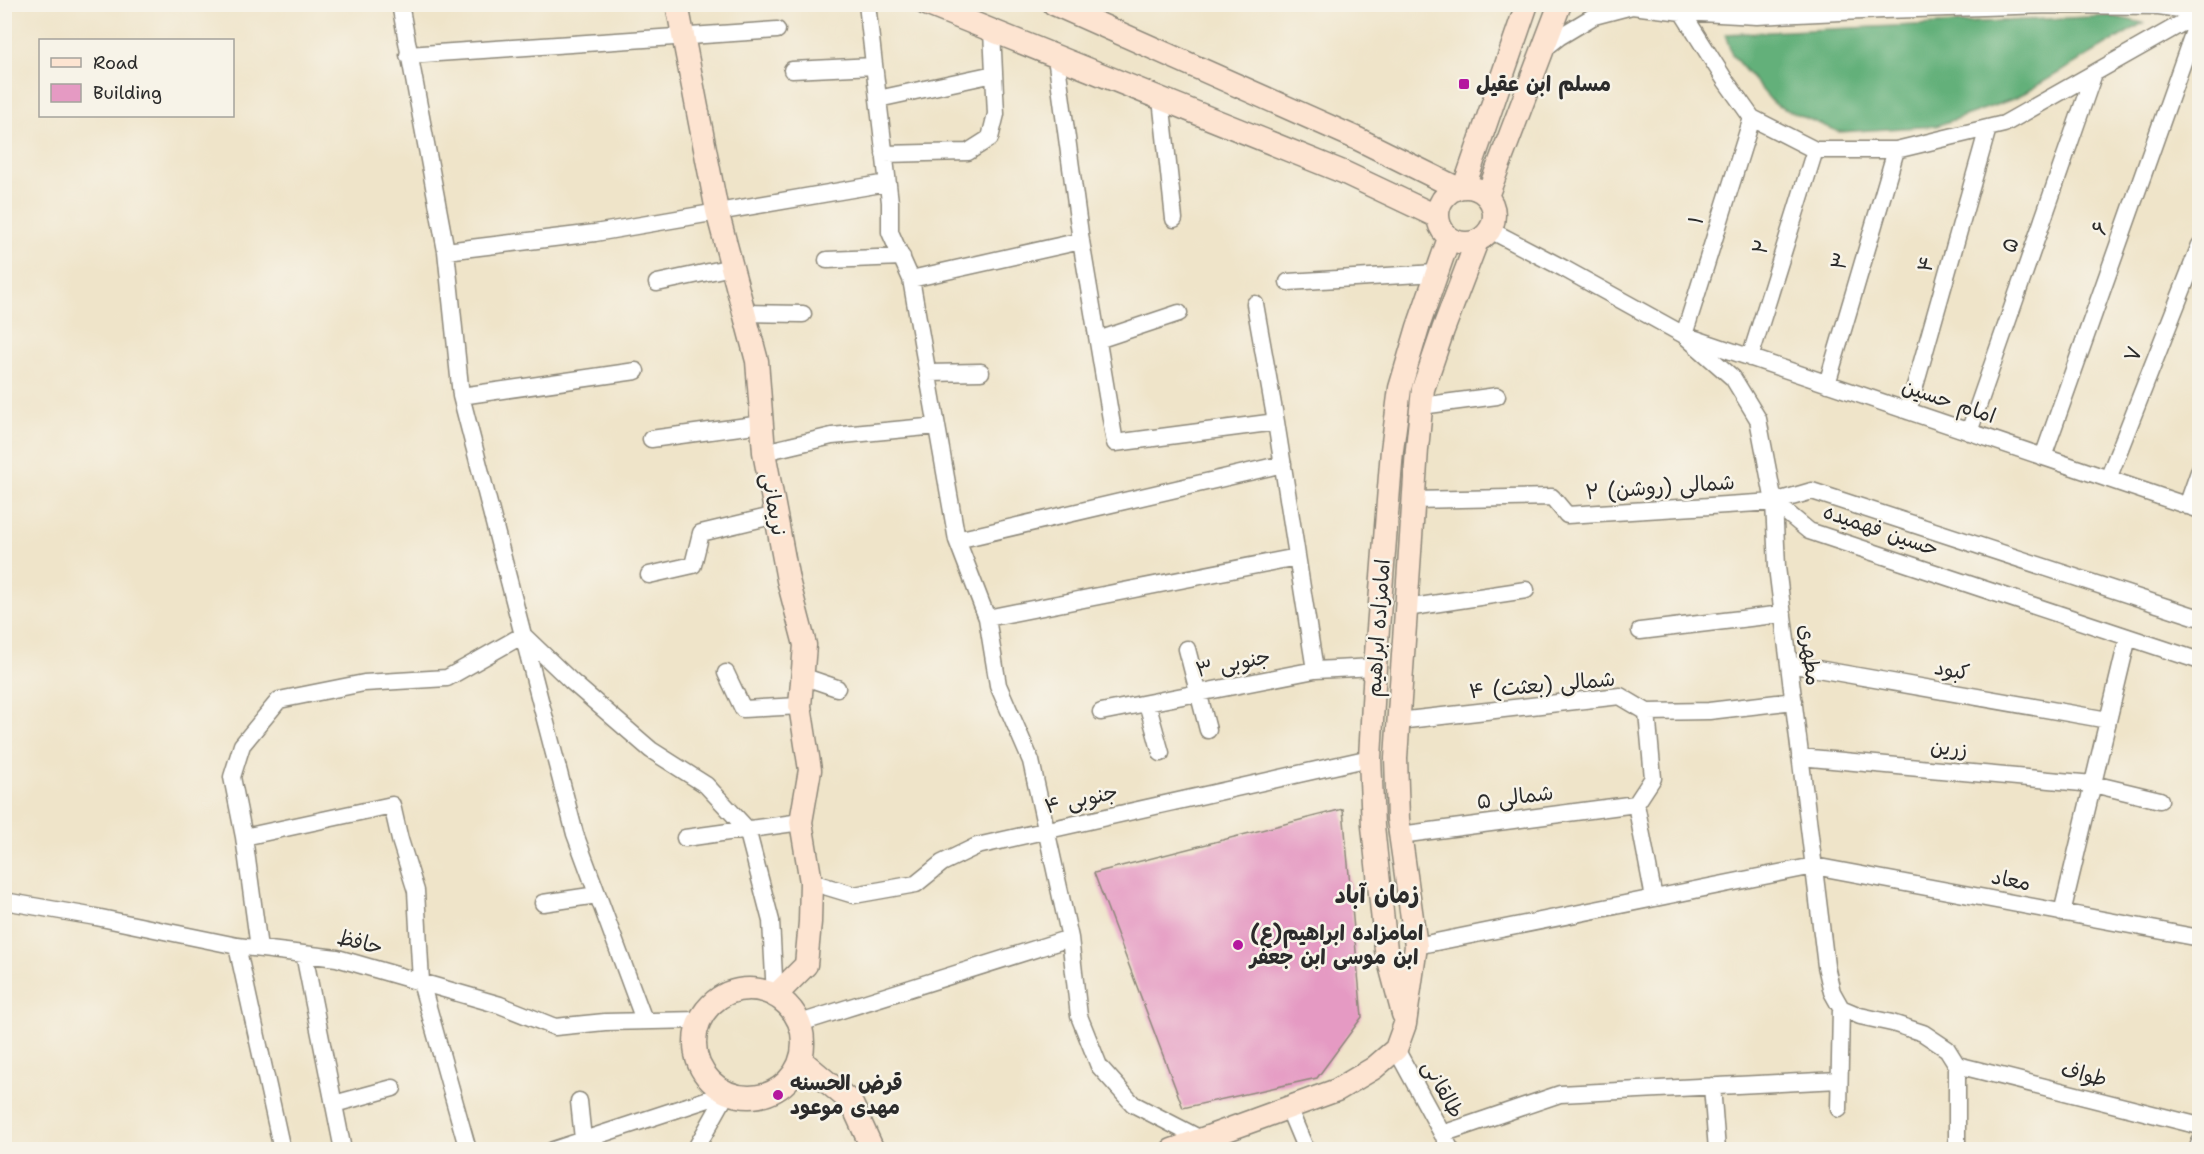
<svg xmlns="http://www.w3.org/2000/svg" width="2204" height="1154" font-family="'Shantell Sans','Playpen Sans Arabic',sans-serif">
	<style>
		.forest { fill: #63b07a; stroke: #476e52; stroke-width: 1.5 }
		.building { fill: #e59ac3 }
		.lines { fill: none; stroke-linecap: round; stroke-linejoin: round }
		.street-casing { stroke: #8d887a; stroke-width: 19 }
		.secondary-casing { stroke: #8d887a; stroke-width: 25 }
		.street { stroke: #fff; stroke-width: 16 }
		.secondary { stroke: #fde4d1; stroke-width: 22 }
		.poi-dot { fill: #b5179e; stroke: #f7f3e8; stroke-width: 2 }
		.labels { text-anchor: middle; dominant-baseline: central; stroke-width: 5; stroke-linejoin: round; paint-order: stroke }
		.poi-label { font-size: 21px; font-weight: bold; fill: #2b2b2b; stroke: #f7f3e8; text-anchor: start }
		.street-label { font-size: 21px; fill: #2b2b2b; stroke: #f7f3e8 }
		.quarter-label { font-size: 24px; font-weight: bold; fill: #2b2b2b; stroke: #f7f3e8 }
	</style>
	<rect width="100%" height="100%" fill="#f7f3e8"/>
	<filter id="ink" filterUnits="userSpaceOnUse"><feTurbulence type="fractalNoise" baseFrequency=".0167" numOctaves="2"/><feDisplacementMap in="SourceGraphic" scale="12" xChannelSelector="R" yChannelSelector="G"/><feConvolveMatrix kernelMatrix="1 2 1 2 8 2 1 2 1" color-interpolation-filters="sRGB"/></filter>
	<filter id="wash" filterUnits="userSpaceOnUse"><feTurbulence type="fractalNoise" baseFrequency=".008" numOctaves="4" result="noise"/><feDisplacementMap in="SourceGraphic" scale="24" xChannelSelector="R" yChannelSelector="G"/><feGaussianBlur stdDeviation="1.35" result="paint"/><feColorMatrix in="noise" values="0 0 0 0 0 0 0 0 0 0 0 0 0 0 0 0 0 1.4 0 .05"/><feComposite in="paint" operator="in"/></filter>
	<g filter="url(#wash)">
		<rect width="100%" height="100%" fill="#efe4c9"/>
		<path class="forest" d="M2111 16 2143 23 2016 98 1936 126 1839 132 1775 105 1732 55 1725 34Z"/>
		<g id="blocks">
			<path class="building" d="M1343 809 1362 1017 1317 1078 1183 1108 1094 873Z"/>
		</g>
	</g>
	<g filter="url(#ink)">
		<use href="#blocks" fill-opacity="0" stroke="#8d887a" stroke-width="1.5"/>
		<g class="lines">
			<defs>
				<path id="street" d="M400 4 446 251 461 396 523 635 571 681 651 750 706 785 747 829 771 921 775 996
					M867 4 890 202V232L911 279 1081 241
					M1674 8 1682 12 1725 80 1752 118 1815 150H1896L2004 124 2200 13
					M1544 49 1559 37 1594 16 1632 6 1682 12 1757 16 1883 10 2053 5 2159 6 2200 12
					M408 55 777 30
					M1056 57 1081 241 1115 443 1276 422
					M792 70 874 66
					M878 99 994 74
					M1161 99 1174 219
					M1752 118 1684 335 2200 510
					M884 154 968 152 990 138 996 114 992 31
					M1490 230 1563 268 1684 335 1733 378 1758 419 1774 502 1777 567 1826 966 1832 992 1841 1008 1860 1016 1892 1023 1923 1033 1947 1049 1957 1065V1150
					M446 251 595 233 887 183
					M827 260 902 257
					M911 279 957 540 987 618 998 685 1031 761 1070 938 1079 1016 1099 1066 1133 1104 1199 1138
					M1288 282 1436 273
					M657 283 732 267
					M1255 304 1276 422 1315 670
					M744 313 803 314
					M1098 340 1179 313
					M1750 358 1815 150
					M928 373 981 372
					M1827 384 1896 150
					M461 396 636 371
					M1421 406 1497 396
					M1908 411 1988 128
					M1969 432 2094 73
					M651 439 762 424
					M764 452 832 436 937 426
					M2043 457 2200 14
					M2108 479 2200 245
					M1413 500 1552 497 1567 515 1774 502 1812 491 2200 618
					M1774 502 1809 531 2200 661
					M2187 506 2200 469
					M957 540 1283 464
					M649 575 693 565 701 533 776 515
					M1406 608 1526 590
					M987 618 1297 557
					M1640 631 1783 614
					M1187 649 1208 730
					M1789 664 2108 720
					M726 673 743 709 800 706
					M802 676 837 688
					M1147 703 1161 753
					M1101 712 1315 670 1375 667
					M1647 712 1653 778 1636 804 1654 898
					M1398 721 1620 696 1647 712 1709 711 1794 701
					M1800 757 2093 784 2160 800
					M1400 835 1636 804
					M244 837 392 805 400 840 416 891 421 982 468 1150
					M685 838 801 822
					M811 882 854 895 916 884 942 863 977 846 1370 758
					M4 901 96 917 237 946 337 958 500 1005 555 1027 605 1022 700 1020
					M543 903 597 895
					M2062 913 2128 637
					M237 946 282 1150
					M1416 946 1814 866 2200 938
					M259 948 244 837 232 777 242 745 279 700 364 683 447 678 523 635 575 834 644 1020
					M304 954 343 1150
					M800 1023 1070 938
					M1396 1049 1451 1150
					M1957 1065 2200 1126
					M1712 1086 1717 1150
					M579 1101 583 1139
					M334 1104 393 1088
					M1288 1107 1306 1150
					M1839 1109 1841 1008
					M1442 1134 1560 1094 1839 1080
					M553 1150 727 1093
					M695 1150 727 1093
					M2197 1150 2200 1142"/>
				<path id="secondary" d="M677 4 717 211 757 361 764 452 788 580 805 645 800 706 810 770 801 822 811 882 810 922 806 965 775 996
					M926 4 1343 172 1438 217
					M1054 4 1358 139 1457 188
					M1464 187 1527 4
					M1438 215a28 28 0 1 1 56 0a28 28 0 1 1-56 0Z
					M1487 196 1560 4
					M695 1043a54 54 0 1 1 108 0a54 54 0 1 1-108 0Z
					M1403 1014 1386 950 1373 826 1370 758 1375 667 1392 450 1400 388 1418 327 1449 238
					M801 1060 851 1102 873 1150
					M1172 1150 1337 1090 1374 1068 1396 1049 1405 1024 1416 946 1398 819 1396 758 1417 449 1423 389 1443 330 1477 241"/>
			</defs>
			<use href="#street" class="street-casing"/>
			<use href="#secondary" class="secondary-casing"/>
			<use href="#street" class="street"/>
			<use href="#secondary" class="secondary"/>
		</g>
	</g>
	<g class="poi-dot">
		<rect x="1458" y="78" width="12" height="12" rx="3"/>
		<circle cx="1238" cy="945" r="6"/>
		<circle cx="778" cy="1095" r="6"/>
	</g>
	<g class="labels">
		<g class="poi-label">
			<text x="1476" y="84">مسلم ابن عقیل</text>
			<text x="1250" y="933">(ع)امامزاده ابراهیم<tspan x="1250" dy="24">ابن موسی ابن جعفر</tspan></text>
			<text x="790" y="1083">قرض الحسنه<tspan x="790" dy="24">مهدی موعود</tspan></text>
		</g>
		<g class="street-label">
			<text transform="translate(1696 220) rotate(-73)">۱</text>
			<text transform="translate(2100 228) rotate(-71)">۶</text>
			<text transform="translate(2010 245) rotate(-71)">۵</text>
			<text transform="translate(1761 247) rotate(-73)">۲</text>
			<text transform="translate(1840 261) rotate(-74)">۳</text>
			<text transform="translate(1926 264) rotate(-74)">۴</text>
			<text transform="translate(2133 354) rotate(-69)">۷</text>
			<text transform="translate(1949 401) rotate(19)">امام حسین</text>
			<text transform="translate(1660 487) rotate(-4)">۲ شمالی (روشن)</text>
			<text transform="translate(774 504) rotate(80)">نریمانی</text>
			<text transform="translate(1881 530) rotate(19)">حسین فهمیده</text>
			<text transform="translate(1378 628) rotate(-86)">امامزاده ابراهیم</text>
			<text transform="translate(1810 655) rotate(83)">مطهری</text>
			<text transform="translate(1233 663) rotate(-11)">۳ جنوبی</text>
			<text transform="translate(1952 670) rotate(10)">کبود</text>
			<text transform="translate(1542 685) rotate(-5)">۴ شمالی (بعثت)</text>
			<text transform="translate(1949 748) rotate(5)">زرین</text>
			<text transform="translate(1515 797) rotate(-7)">۵ شمالی</text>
			<text transform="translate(1081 799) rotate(-12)">۴ جنوبی</text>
			<text transform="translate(2011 880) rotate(11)">معاد</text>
			<text transform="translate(360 942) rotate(14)">حافظ</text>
			<text transform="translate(2084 1074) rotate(14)">طواف</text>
			<text transform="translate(1443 1089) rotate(61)">طالقانی</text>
		</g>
		<g class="quarter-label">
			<text x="1377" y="895">زمان آباد</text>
		</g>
	</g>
	<rect width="2204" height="1154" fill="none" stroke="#f7f3e8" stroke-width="24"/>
	<rect x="39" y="39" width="195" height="78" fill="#f7f3e8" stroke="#a5a39c" stroke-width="1.5"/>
	<rect x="51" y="58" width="30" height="9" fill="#fde4d1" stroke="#a5a39c" stroke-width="1.5"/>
	<text x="93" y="69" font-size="18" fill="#2b2b2b">Road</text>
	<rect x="51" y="84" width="30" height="18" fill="#e59ac3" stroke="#a5a39c" stroke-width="1.5"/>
	<text x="93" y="99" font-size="18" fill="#2b2b2b">Building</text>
</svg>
